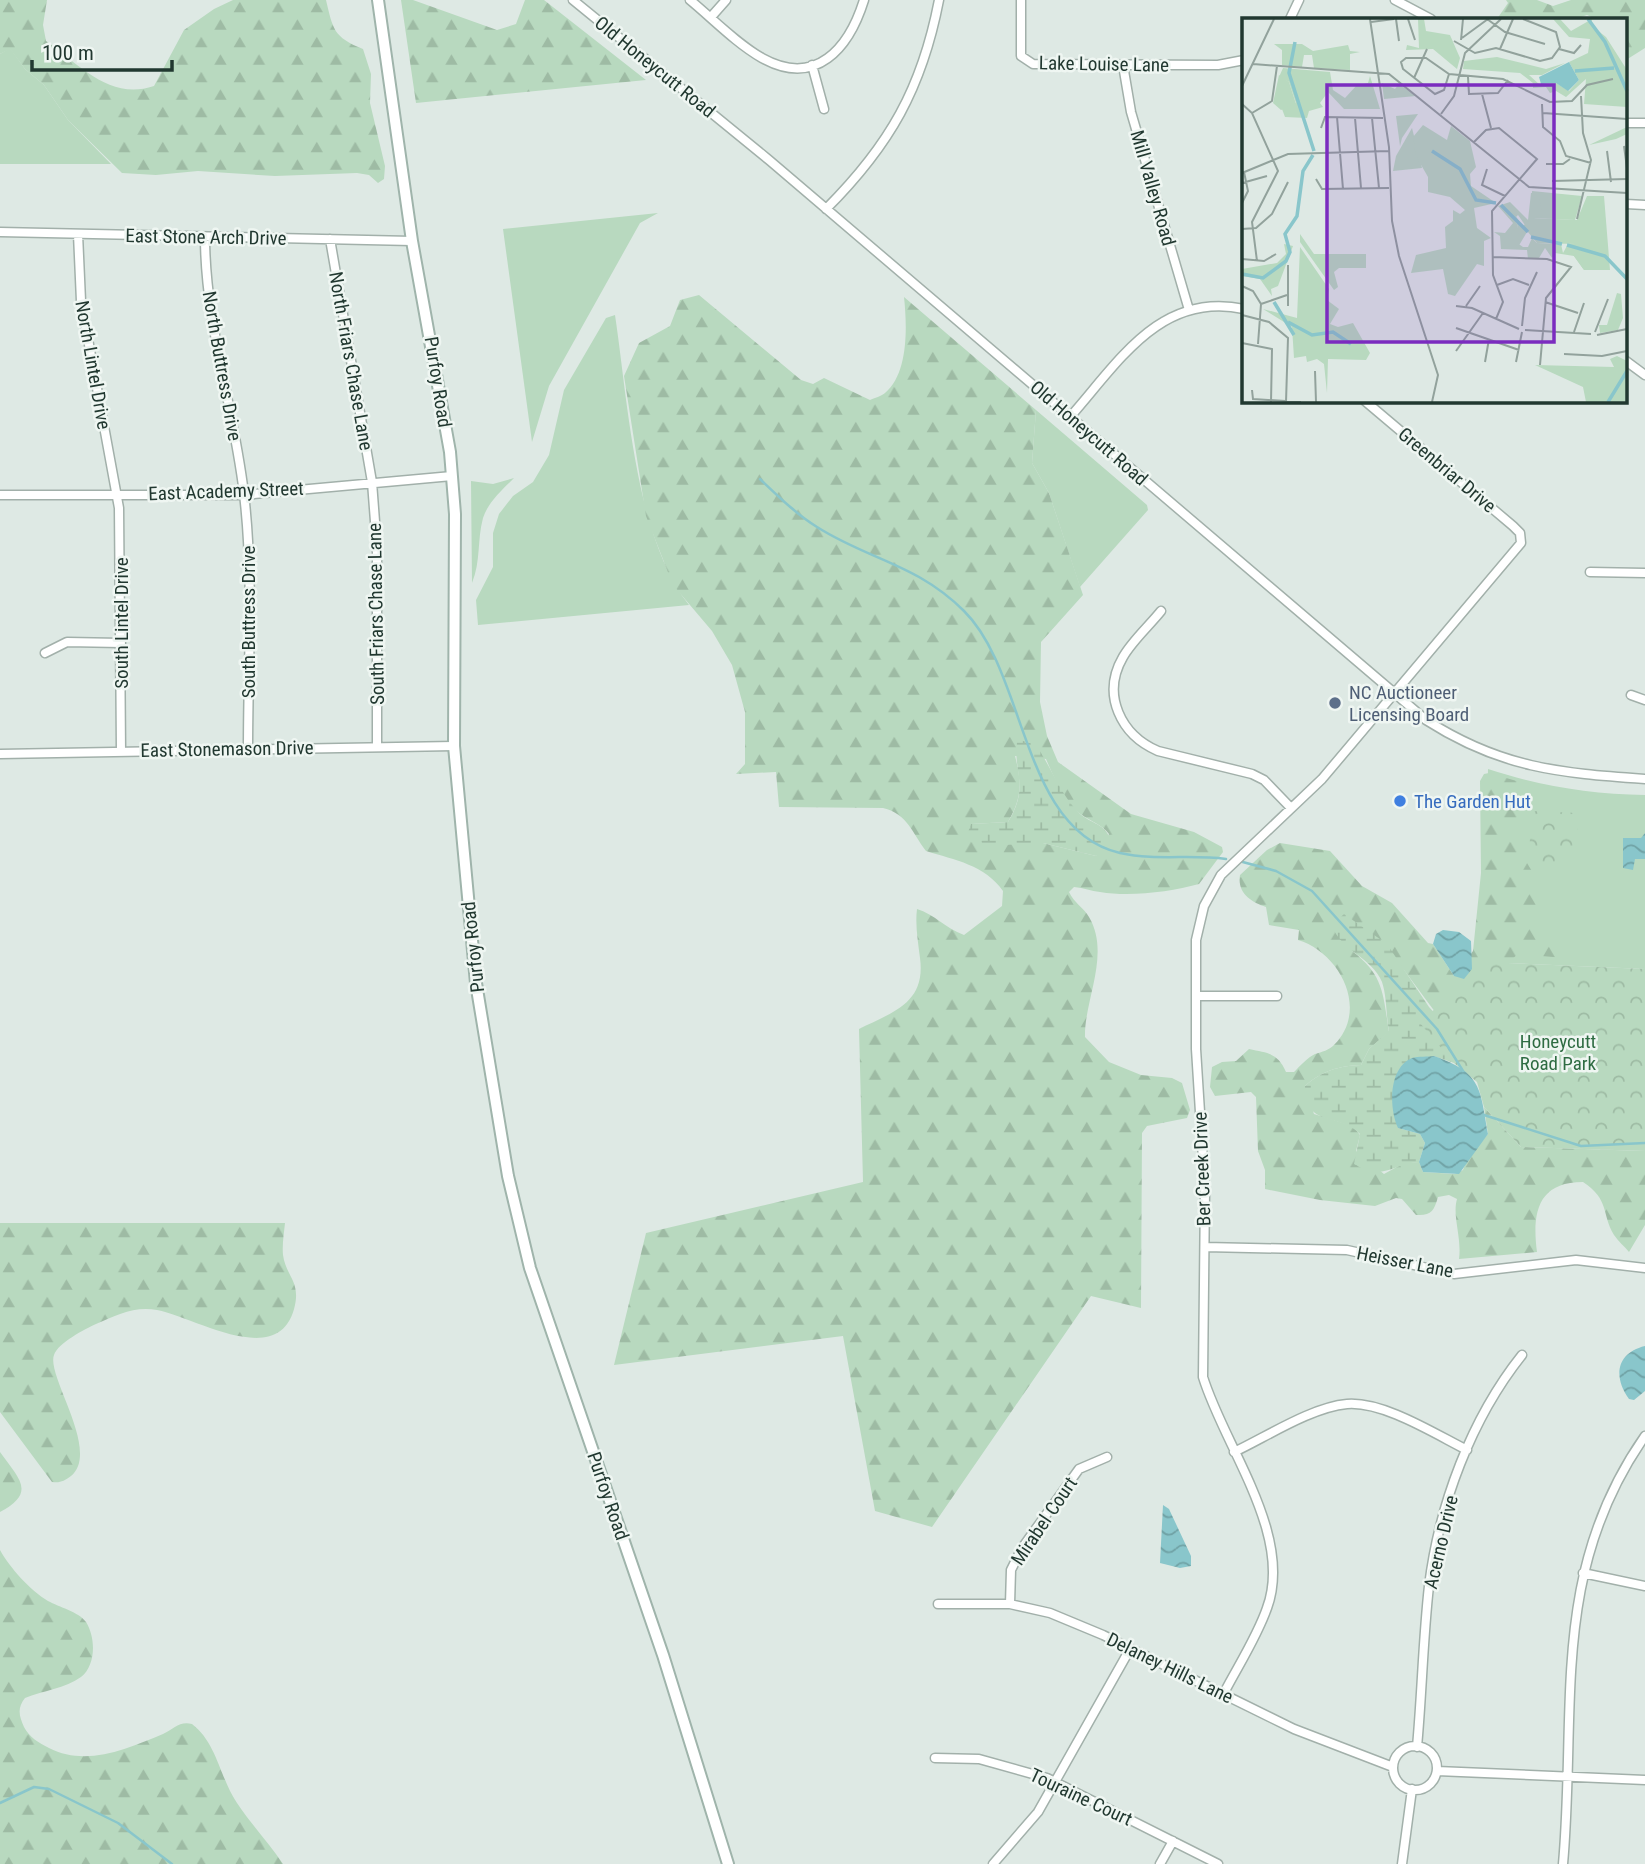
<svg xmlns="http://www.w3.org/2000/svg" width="1645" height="1864" font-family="'Roboto Condensed',sans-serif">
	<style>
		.green { fill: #b8d9bf }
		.forest { fill: url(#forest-firs); fill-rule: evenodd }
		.wetland { fill: url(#wetland-marsh) }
		.park { fill: url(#park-crowns) }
		.water { fill: url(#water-waves) }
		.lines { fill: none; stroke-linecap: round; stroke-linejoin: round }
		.stream { stroke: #89c6cb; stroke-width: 2.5 }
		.street-casing { stroke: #a2b0aa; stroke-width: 11 }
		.secondary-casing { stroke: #9fb4ab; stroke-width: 14 }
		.street { stroke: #fff; stroke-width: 8 }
		.secondary { stroke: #fff; stroke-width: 10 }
		.service-dot { fill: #5c6f8a; stroke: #eff6f2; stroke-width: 2.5 }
		.shop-dot { fill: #3f7fe0; stroke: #eff6f2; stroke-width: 2.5 }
		.labels { text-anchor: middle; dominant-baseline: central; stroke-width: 5; stroke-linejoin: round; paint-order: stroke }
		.street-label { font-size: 19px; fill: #213830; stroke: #eff6f2 }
		.service-label { font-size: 19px; fill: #4e5e75; stroke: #eff6f2; text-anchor: start }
		.shop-label { font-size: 19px; fill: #366cbe; stroke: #eff6f2; text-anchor: start }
		.park-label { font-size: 19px; fill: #2e6c42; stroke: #eff6f2 }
		.inset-river { fill: none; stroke: #89c6cb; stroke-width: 3.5 }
		.inset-road { fill: none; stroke: #92a29c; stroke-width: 2 }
		.view { fill: #7b2cbf; fill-opacity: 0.15; stroke: #7b2cbf; stroke-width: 3.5 }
		.inset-edge { fill: none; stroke: #213830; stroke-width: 3.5 }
	</style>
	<defs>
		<pattern id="forest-firs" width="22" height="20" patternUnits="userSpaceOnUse" patternTransform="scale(1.75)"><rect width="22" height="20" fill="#b8d9bf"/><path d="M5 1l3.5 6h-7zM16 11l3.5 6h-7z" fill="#9ebba4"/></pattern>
		<pattern id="wetland-marsh" width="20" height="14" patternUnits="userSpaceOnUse" patternTransform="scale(1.75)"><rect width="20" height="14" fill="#b8d9bf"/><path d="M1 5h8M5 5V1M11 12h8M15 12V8" fill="none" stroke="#9ebba4"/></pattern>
		<pattern id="park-crowns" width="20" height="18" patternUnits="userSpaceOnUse" patternTransform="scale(1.75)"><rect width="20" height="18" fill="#b8d9bf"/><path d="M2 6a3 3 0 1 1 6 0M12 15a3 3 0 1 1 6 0" fill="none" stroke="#9ebba4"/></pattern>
		<pattern id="water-waves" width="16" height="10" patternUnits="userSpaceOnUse" patternTransform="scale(1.75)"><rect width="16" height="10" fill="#89c6cb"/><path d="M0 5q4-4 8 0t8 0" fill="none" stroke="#70a2a5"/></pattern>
	</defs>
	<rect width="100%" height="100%" fill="#dee9e4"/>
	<path class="green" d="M10 48 25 69 44 85 68 120 111 164H0V54Z
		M658 213 640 223 549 386 532 442 503 229Z
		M615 315C628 401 635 537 689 605L478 625 476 600 493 567V533L499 514 513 496 533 482 549 455 564 390 606 318Z
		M1036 410 1147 505 1148 510 1080 587 1049 493 1032 463Z
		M514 478C503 489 488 502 483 518 477 540 481 561 472 583L471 481 493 484Z
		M1488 769C1540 786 1590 794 1645 795V969L1484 962Z"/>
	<path class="forest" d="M0 0H47L43 25 46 41C80 65 110 101 154 86L184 30 214 9 233 0H326C333 29 333 37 363 49L371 74 370 103 385 166 384 179 378 183 369 175 357 173 275 176 198 171 156 175 122 173 68 120 44 85 25 69 10 49 0 54Z
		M401 0H413L497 30 516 24 525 0H544L646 80 416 103Z
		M1506 0H1537L1553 6 1571 0H1645V48L1626 60V19H1596L1587 15 1575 19H1497L1508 3Z
		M699 295 801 380 813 384 824 378 870 400C874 398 882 396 885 393 909 373 907 325 904 297L1036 410 1032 463 1049 493 1083 595 1041 642 1040 702 1047 736 1058 762 1131 814 1194 832 1222 847 1223 852 1199 884C1170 892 1130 897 1100 892 1091 891 1084 888 1074 887L1069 892C1074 903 1084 908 1089 917 1111 954 1084 1000 1085 1037L1109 1062 1141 1075 1172 1078 1182 1083 1190 1110 1187 1118 1147 1126 1142 1133 1141 1308 1091 1296 932 1527 875 1511 843 1336 614 1365 646 1233 863 1182 859 1029C893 1012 926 1003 920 958 918 941 915 925 917 909 934 914 945 928 964 935L1002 906 1003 891C985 865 955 860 926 851 912 833 908 814 883 808L779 807 776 772 736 774 745 764V712L732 665 712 631 673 585 646 516 624 376 639 343 670 326 680 300ZM1015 756 1046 759C1054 777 1064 804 1082 815 1092 822 1101 824 1109 834L1096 856 1043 843H1016L971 824 1008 822C1022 798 1022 783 1015 756Z
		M1489 773 1527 784 1521 843 1527 863 1539 883 1538 934 1541 940 1563 946 1568 952 1565 958 1518 954 1441 1020 1404 970 1352 951C1384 975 1383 994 1389 1032L1369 1049 1361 1065C1338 1066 1322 1071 1305 1086L1314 1114 1353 1126 1360 1135 1356 1151 1384 1174 1404 1163 1419 1162 1423 1172 1455 1174 1463 1170 1468 1157 1488 1134 1484 1107 1521 1147 1645 1151V1225L1629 1252C1625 1247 1618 1241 1614 1235 1601 1213 1610 1200 1583 1182 1537 1182 1532 1214 1537 1252L1459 1259C1462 1237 1452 1216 1457 1199L1449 1195 1438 1197C1434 1211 1431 1216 1416 1215L1402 1199 1396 1198 1375 1206 1320 1200 1265 1189V1170L1258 1151 1256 1097 1251 1092 1215 1096 1210 1087 1212 1067 1222 1062 1236 1061 1249 1049C1268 1053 1278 1053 1286 1072H1294C1300 1066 1308 1057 1315 1054 1322 1052 1329 1050 1334 1045 1370 1009 1339 952 1298 940L1299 930 1269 925 1266 907C1251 902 1237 893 1240 875L1267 850 1280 843 1330 851 1362 886 1392 903 1428 943 1433 944 1454 976 1473 951 1481 873 1480 781 1484 774Z
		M0 1223H285C284 1233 282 1245 283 1255 286 1276 300 1281 295 1305 281 1372 195 1317 157 1310 134 1306 117 1315 96 1324 85 1329 58 1343 54 1355 46 1376 101 1451 71 1476 64 1481 61 1483 52 1482L0 1412Z
		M0 1452C19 1479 37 1492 0 1512Z
		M0 1550C10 1568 30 1590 48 1601 59 1607 79 1612 86 1622 96 1638 96 1665 81 1677 66 1688 42 1691 25 1698 17 1708 19 1716 24 1727 29 1737 39 1743 49 1748 86 1767 127 1749 163 1734 174 1729 179 1721 192 1724 217 1743 220 1778 237 1803 251 1824 269 1843 283 1864H0Z"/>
	<path class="wetland" d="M1017 739 1036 745C1051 767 1059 791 1077 811 1090 825 1108 822 1111 844L1096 856 1043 843 988 846 967 835 971 824 1008 822C1030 785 1013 776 1017 739Z
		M1344 914 1387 944 1429 1007 1441 1020 1454 1063 1434 1056 1398 1128 1420 1134 1425 1143 1419 1162C1391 1164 1383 1182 1354 1164L1360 1134C1339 1112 1305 1129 1305 1086 1322 1071 1338 1066 1361 1065L1369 1049 1389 1031C1386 1016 1387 997 1382 982 1372 957 1340 951 1332 925Z"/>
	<path class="park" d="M1531 811 1578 813 1576 865 1529 863Z
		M1484 962 1645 969V1151L1521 1147 1484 1107 1477 1082 1454 1063 1420 1023Z"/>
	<path class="water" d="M1645 833V859H1635L1633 870 1623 868V838H1641Z
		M1443 930 1459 932 1471 941 1472 969 1464 979 1454 976 1433 944 1436 934Z
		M1434 1056C1482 1073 1480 1088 1488 1134L1459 1174 1423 1172 1419 1162 1425 1143 1420 1134 1398 1128C1389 1109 1388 1068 1412 1058 1418 1056 1428 1057 1434 1056Z
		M1645 1346V1391L1634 1400 1629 1399C1613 1377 1616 1353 1645 1346Z
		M1163 1505 1169 1509 1191 1556V1566L1180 1568 1160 1563Z"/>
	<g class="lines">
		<path class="stream" d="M760 479C778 496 796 514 817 527 869 560 917 564 964 611 1027 673 1021 830 1120 853 1156 861 1191 854 1226 859
			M1239 861 1276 871 1312 891 1437 1029 1463 1071
			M1484 1115 1581 1146 1645 1143
			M0 1803 34 1787 49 1789 118 1823 172 1864"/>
		<defs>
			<path id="street" d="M573 0 769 160 1426 720C1501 768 1559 773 1645 779
				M690 0C713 19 736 43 762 58 816 88 849 48 864 0
				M1021 0V56L1033 64 1218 65 1244 60
				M1395 0 1431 19
				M711 17 726 0
				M1290 19 1299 0
				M812 65 824 109
				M1123 65 1131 112 1189 310
				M1626 123H1645
				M1626 204 1645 205
				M826 209C890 145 922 88 939 0
				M0 232 412 241
				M78 234 81 301 119 508 121 751
				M205 237C205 323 234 408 244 494 254 578 248 664 248 749
				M330 239 372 482 377 548V747
				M1626 361 1645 375
				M1070 417C1118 363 1160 291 1244 309
				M0 495H244L452 476
				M1590 572 1645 573
				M1161 611C1149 626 1132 641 1123 657 1101 695 1121 735 1158 751L1252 774 1264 780 1291 808
				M45 653 67 642 121 643
				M1631 695 1645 700
				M0 754 454 746
				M1196 996H1277
				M1205 1247 1347 1250 1454 1274 1576 1260 1645 1268
				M1234 1452C1266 1437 1312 1407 1347 1404 1383 1401 1435 1434 1467 1450
				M1583 1573 1645 1586
				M938 1604H1010L1050 1613 1103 1635 1294 1729 1393 1767
				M1010 1604 1011 1570 1022 1548 1079 1469 1107 1457
				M1224 1693C1238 1666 1257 1637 1267 1608 1294 1535 1224 1446 1203 1377L1205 1191 1196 1049V940L1204 906 1221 875 1322 779 1521 543 1520 533 1513 526 1365 401
				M1393 1768a22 22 0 1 1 44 0a22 22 0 1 1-44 0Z
				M1417 1747C1422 1693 1423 1639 1429 1586 1439 1505 1471 1419 1522 1355
				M935 1758 979 1759 1047 1778 1218 1864
				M1437 1771 1645 1780
				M993 1864 1038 1812 1130 1649
				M1160 1864 1173 1841
				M1402 1864 1412 1789
				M1563 1864C1577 1708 1549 1573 1645 1436"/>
			<path id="secondary" d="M378 0 412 241 450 452 455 514 454 746 476 983 508 1176 530 1268 663 1655 728 1864"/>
		</defs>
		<use href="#street" class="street-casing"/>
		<use href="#secondary" class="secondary-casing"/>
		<use href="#street" class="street"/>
		<use href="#secondary" class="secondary"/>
	</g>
	<circle class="service-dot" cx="1335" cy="703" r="7"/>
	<circle class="shop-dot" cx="1400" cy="801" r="7"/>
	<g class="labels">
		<g class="street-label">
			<text transform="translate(1104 64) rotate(1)">Lake Louise Lane</text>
			<text transform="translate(655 67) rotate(39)">Old Honeycutt Road</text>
			<text transform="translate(1153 188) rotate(74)">Mill Valley Road</text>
			<text transform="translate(206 237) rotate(1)">East Stone Arch Drive</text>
			<text transform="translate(351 361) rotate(80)">North Friars Chase Lane</text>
			<text transform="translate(93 365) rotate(80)">North Lintel Drive</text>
			<text transform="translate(222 366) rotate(80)">North Buttress Drive</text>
			<text transform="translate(438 382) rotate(81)">Purfoy Road</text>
			<text transform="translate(1089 433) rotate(41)">Old Honeycutt Road</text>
			<text transform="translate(1447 470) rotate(40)">Greenbriar Drive</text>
			<text transform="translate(226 491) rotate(-2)">East Academy Street</text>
			<text transform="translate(376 614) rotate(-91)">South Friars Chase Lane</text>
			<text transform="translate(248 622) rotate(-90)">South Buttress Drive</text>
			<text transform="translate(121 623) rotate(-90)">South Lintel Drive</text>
			<text transform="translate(227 749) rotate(-1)">East Stonemason Drive</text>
			<text transform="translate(473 947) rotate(-96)">Purfoy Road</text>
			<text transform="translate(1202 1169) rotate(-92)">Ber Creek Drive</text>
			<text transform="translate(1405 1262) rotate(11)">Heisser Lane</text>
			<text transform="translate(608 1496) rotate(71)">Purfoy Road</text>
			<text transform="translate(1044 1521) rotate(-56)">Mirabel Court</text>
			<text transform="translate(1441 1542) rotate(-77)">Acerno Drive</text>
			<text transform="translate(1170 1668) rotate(26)">Delaney Hills Lane</text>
			<text transform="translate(1081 1797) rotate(25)">Touraine Court</text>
		</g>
		<g class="service-label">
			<text x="1349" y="692">NC Auctioneer<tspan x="1349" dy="22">Licensing Board</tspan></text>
		</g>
		<g class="shop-label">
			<text x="1414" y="801">The Garden Hut</text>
		</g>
		<g class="park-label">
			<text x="1558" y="1041">Honeycutt<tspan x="1558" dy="22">Road Park</tspan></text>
		</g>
	</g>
	<g transform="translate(1242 18)">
		<rect width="385" height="385" fill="#dee9e4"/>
		<path d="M37 57 47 64 54 86 39 92 31 85ZM176 96 160 120 158 128 154 98ZM170 110 180 150 151 153 154 138ZM290 173 340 178 333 202 290 200Z" fill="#b8d9bf"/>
		<path d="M176 1H182L184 13 208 17 218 40 215 51 191 31 164 32 165 27 177 30ZM311 1H318L329 13 350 1V8L364 19 385 52V89L342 86 344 61 324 79 314 73 308 75 304 69 291 70V65L278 55 221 51 222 43 255 39 304 51 323 45 300 57H287L298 67 314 65 327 73 337 62 327 44 346 35 348 21 327 19ZM32 26H60L71 33 106 27 108 33 118 34 108 36V52L72 50 70 37H62L60 49 40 47V32ZM41 50 88 54 91 72 103 80 114 68 126 65 128 58 138 91H102L86 74 78 85 81 89 67 93 65 100 43 99 40 91 54 85 47 64 37 59ZM140 65 153 71 157 66 174 78 142 81ZM181 107 205 122 209 108 228 123 234 149 228 156 229 168 254 185 232 190 235 210 249 220 242 223V248L235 246 213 278 206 276 201 251 169 255 174 237 204 230 203 209 211 203V192L218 196 223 192 208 179 186 174V159L174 138 171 119ZM385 109V116L374 121 347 127ZM289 175H296L301 198 294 199 285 210 276 197 273 200 276 209 271 222 281 229H286L290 220 295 225 319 226 321 235 326 226H334L342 252 332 238 313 235 310 240 303 230 297 240 286 241 285 232 259 231 258 218 252 214 263 215 271 205 256 188 268 184 286 202ZM58 216 72 236H124V250H97L92 254 96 269 92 272 58 224ZM42 226 51 228 36 268 29 271 30 278 18 261 0 258V251L35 245 44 236ZM58 229 87 271 85 282 97 291 88 306 96 309 111 305 128 335 124 342 86 341 85 375 82 346 75 341 65 344 64 338 52 340 50 309 21 291 55 300ZM375 275 379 276 381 300 376 312 358 315 357 307H365ZM375 338 385 343V383L377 384H344L341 369 293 347 372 349 368 341Z" fill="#b8d9bf"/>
		<path d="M270 193 285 214 276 229 265 219 276 209Z" fill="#b8d9bf"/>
		<path d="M345 178H362L368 252H342L329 234 333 226 295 225 281 208 290 200 335 202Z" fill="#b8d9bf"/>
		<path d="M327 44 337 62 326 73 314 65 299 66 297 59Z" fill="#89c6cb"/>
		<path class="inset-river" d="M346 1 363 24 385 73M53 24 47 55 72 133M333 53 372 50M190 133 218 151 234 182 254 185M259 187 286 214M289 219 320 226M325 227 363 238 385 261M0 256 21 260 44 243 48 234 43 216 55 198 61 153 71 137M32 284 52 317M46 304 70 317 91 314 109 326M366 384 385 353"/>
		<path class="inset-road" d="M128 1 147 129 150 203 157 238 196 357 190 384M154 1 157 23M166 1 173 22M245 1 263 14 303 26M129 4 152 1M220 20 246 1M219 22 221 1M212 23 233 35 254 30 298 43 310 40 318 29 314 14 281 1M258 31 271 1M317 31 332 35 339 27M11 46 147 56 287 169 385 175M207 56 202 72 193 76 161 51 159 44 164 40H184L207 56 261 61 308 84 330 83 345 67 371 61M226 59 227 76 256 75 266 62M172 60 185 31M0 68 32 1M240 76 249 110M0 86 10 95 36 153 10 204 15 243M300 86 301 109 318 123 324 138 349 145M10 95 30 83 35 48M301 95 385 101M199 96 212 78 223 35 259 1M95 99 101 171M113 100 119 170M130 100 137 170M79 110 83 99 141 100M232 124 244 112 257 110 295 141 250 193 251 257 261 284 254 301M382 128 385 150M365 133 369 164M304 146H321L328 141M245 151 240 167 263 178M0 155 46 136 147 133M74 161 80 171 147 170M310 163 385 161M0 165 25 158M0 185 6 173 2 154M335 201 349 142 341 115 339 78M0 211 14 210 30 196 46 164M251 239 305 241 329 249 304 280 298 347M0 241 22 243 34 236M255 267 271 261 287 267M0 268 11 273 19 286 16 326M303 284 336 295M19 286 45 277M46 288V247M214 288 230 290 277 311M224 288 238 268M0 297 27 304 46 320 44 384M280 308 283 280 295 254M214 310 277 332M283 312 349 316M332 314 342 285M353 314 366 281M355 317 385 311M0 325 30 331 29 384M214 333 241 295M322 336 360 338 385 333M243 344 247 321M274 344 280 314M73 353 74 384M10 372 11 381 59 384"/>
		<path class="view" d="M85 67H312V324H85Z"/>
		<rect width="385" height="385" class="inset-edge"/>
	</g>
	<path d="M32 60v10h140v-10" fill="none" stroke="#213830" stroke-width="3.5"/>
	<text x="42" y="60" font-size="21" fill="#213830" stroke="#eff6f2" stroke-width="5" paint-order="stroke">100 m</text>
</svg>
